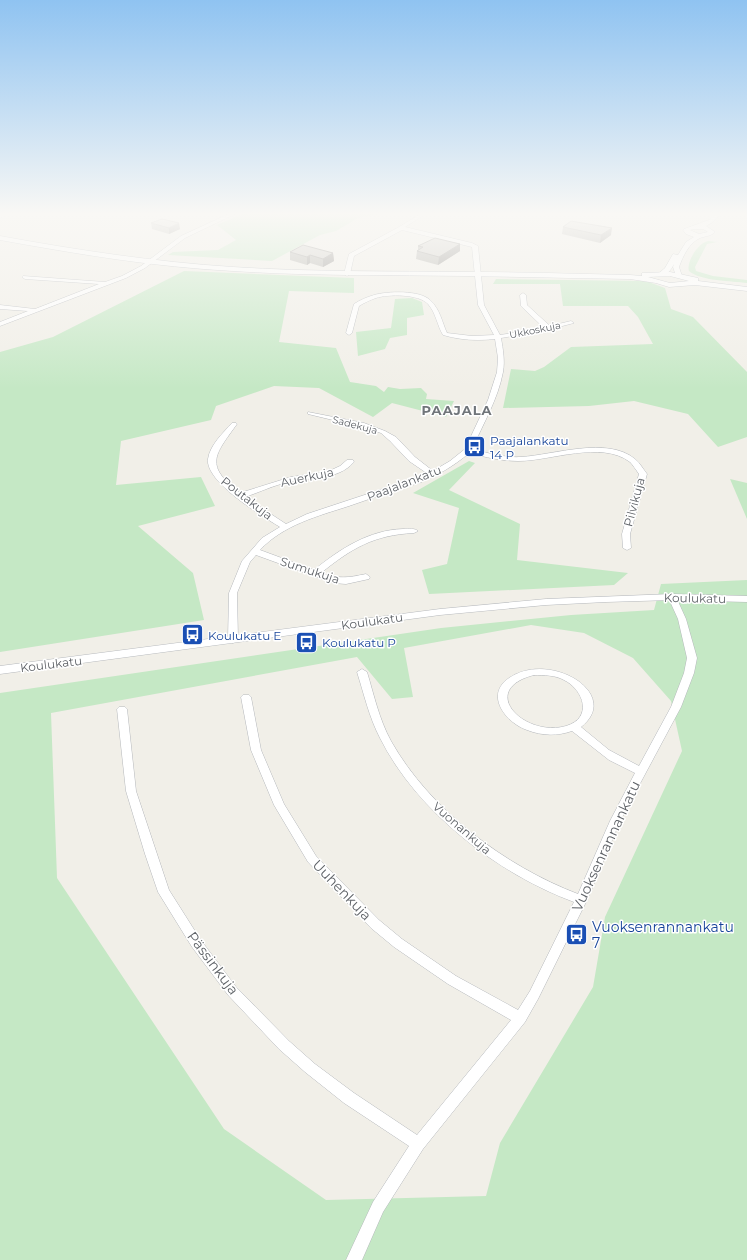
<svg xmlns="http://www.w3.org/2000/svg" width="747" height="1260" font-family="Montserrat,sans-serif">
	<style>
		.green { fill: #c5e8c5; fill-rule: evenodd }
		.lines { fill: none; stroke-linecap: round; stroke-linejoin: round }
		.minor-casing { stroke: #b5b8bc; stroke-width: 1 }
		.tertiary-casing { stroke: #b5b8bc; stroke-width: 1 }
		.secondary-casing { stroke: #b6babf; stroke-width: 1 }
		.minor { fill: #fff; fill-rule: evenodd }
		.tertiary { fill: #fff; fill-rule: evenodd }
		.secondary { fill: #fff; fill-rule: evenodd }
		.wall { fill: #afaea9 }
		.shaded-wall { fill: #8f8d8a }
		.building { fill: #cccac5; stroke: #8f8d8a }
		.labels { text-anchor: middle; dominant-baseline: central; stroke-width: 3; stroke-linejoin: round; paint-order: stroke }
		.far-street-label { font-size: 10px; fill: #5f6368; stroke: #fff }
		.transit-label { font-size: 12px; fill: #164399; stroke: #fff; text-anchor: start }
		.street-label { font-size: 12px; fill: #5f6368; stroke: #fff }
		.far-district-label { font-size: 13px; font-weight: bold; letter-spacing: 1px; fill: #70757a; stroke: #fff }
		.near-street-label { font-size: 14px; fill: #5f6368; stroke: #fff }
		.near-transit-label { font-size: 14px; fill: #164399; stroke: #fff; text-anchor: start }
	</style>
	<rect width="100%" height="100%" fill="#f1efe8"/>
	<path class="green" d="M244 213H385L358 218 336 231 320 235 272 261 168 255 173 252 218 250 236 240 217 225Z
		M708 241 717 242 707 244 695 267 696 271 713 276 747 280V283C732 281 700 281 689 271 686 262 698 243 708 241Z
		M184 271 354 278V293L289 291 279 342 336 348 350 382 376 386 384 392 388 387 400 389 421 388 427 394 426 399 454 401 446 417 392 403 373 417 319 388 274 386 216 406 211 420 121 441 116 485 201 477 215 506 138 526 193 573 204 620 0 652V352L53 337Z
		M496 279 646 281 665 288 671 309 693 317 747 372V437L718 447 688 414 634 401 589 406 503 408 511 369 535 371 544 367 571 347 653 344 638 317 628 306H563L560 284H493Z
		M412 298 422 302 424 315 407 318V335L390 338 385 349 358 356 356 332 391 328 395 299Z
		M469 461 475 463 449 490 520 524 517 560 628 573 614 585 429 594 422 570 447 564 459 508 413 493Z
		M730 479 747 483V519Z
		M747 580V1260H0V693L441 628 571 615 654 610 661 584ZM531 625 584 633 633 658 671 701 682 751 605 917 593 987 500 1143 486 1196 326 1200 224 1129 57 878 51 713 357 657 392 699 413 697 404 648Z"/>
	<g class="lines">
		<defs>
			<path id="minor" d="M5 213H11L0 218V215Z
				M231 213H237L185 238 145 268 126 278 0 326V322L28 311 0 309V305L35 309 99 284 25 279 22 277 23 276 105 282 122 276 141 266 181 236Z
				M422 213H427L405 227 472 243 478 246 484 305 500 335 544 328 521 306 520 295 523 293 526 295 527 305 550 326 571 321 574 323 543 331 501 338C503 349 505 361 503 372 498 399 483 424 472 449 488 453 504 458 521 457 554 455 607 436 635 459 640 463 643 469 647 474L630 534 631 548 627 550 623 548 622 534 639 474C636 470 633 465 630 462 601 440 551 461 518 461 502 461 485 457 469 453 454 466 438 475 419 483 395 490 372 498 349 506 318 516 283 525 260 550L314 570C340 549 369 530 403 529 409 529 414 528 418 531L414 533C374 535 352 548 321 573 339 579 347 578 366 574L370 577 369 579 346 584 333 583 256 555 250 562 237 593 238 640 233 643 230 642 228 640 229 593 242 561 262 538 280 527C262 516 205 482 208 459 210 445 223 433 232 423H236L237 424C214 456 204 465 240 493L291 477 327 472 340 466 347 460H353L354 462C337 481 312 476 289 482 274 485 260 492 245 497L286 524 307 514 428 474 409 461 390 441 381 433 362 427 308 414V412L364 423 385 431 396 437 415 457 433 471 450 461 465 449 488 400 497 372 498 358 495 339C477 341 460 340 443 335 437 325 436 313 428 304 419 294 388 294 376 298 370 300 364 303 359 306L352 333 349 335 346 333 354 304C360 300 367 297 374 295 387 291 420 290 430 300 440 309 442 322 447 333L472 336 494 335 478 305 472 247 402 230 354 256 350 274 347 276 344 274 349 254 399 227Z
				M672 594 676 597 686 619 697 658 694 673 681 707 620 821 587 900 538 999 525 1022 423 1149 383 1212 362 1260H346L373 1202 409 1146 344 1103 305 1072 279 1049 228 995 192 947 158 892 145 854 126 791 117 709 119 707H125L127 709 136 791 169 890 200 939 236 987 289 1041 315 1064 354 1093 417 1135 511 1020 448 984 394 947 371 928 308 862 274 805 251 750 241 697 243 695H249L251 697 261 750 284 804 316 856 379 920 402 939 456 976 518 1010 530 991 574 902C498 874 417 812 380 738 369 717 364 694 357 672L362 669 367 672C374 695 379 719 391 741 430 810 505 866 578 894L610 821 635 773 609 760 572 731C558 736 542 736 527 730 506 723 484 695 509 678 550 650 623 694 581 727L609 750 639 766 671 707 684 673 687 658 678 619 668 597ZM534 675C544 675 555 675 564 680 584 690 593 718 566 726 525 738 476 690 534 675Z"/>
			<path id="tertiary" d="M715 213H721L713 222 706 226 715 232C711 236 706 236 700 238 689 243 683 256 679 267L682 276 681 277 676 276 673 267 674 264C671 270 666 277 659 275L658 274 665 268 673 254 678 255 686 242 694 237 686 234 683 230 684 229 709 220ZM693 229H703L708 232 699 234 690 230Z
				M672 594 747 596V602L672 600 606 602 546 605 440 615 0 674V666L440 609 546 599Z"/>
			<path id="secondary" d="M0 236C77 250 155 262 233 267 311 272 390 271 468 272 522 272 576 274 630 275L642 276V273H645L670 272 698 278V281L747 287V291L695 285 669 287 656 283 630 279C576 278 522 277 468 276 390 275 311 276 233 271 155 267 77 254 0 240ZM670 276 689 281 670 283 648 277Z"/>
		</defs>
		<use href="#minor" class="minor-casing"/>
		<use href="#tertiary" class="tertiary-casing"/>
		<use href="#secondary" class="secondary-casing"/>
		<use href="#minor" class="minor"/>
		<use href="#tertiary" class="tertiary"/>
		<use href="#secondary" class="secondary"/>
	</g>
	<path class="wall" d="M151 223 180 229 169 234 152 229Z
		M563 227 611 235 600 243 562 234Z
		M418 246 460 251 438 265 416 259 417 251 418 250Z
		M290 252 333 253 334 261 323 267 310 263 307 265 290 260Z"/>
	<path class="shaded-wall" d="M179 223 180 229 169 234V228Z
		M612 228 611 235 600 243 601 235Z
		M460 244V251L438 265 439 257Z
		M333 253 334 261 323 267V259Z
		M310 255V263L307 265V257Z"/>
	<path class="building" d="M162 219 179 223 169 228 151 223Z
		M571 221 612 228 601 235 563 227Z
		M435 238 460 244 439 257 417 251 423 247 418 246Z
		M303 245 333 253 323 259 310 255 307 257 290 252Z"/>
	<linearGradient id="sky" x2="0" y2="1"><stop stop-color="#8fc3f1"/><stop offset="0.55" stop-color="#f9f8f5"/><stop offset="1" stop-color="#f9f8f5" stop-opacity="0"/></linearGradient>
	<rect width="747" height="389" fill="url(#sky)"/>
	<defs>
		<symbol id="bus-square" viewBox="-11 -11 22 22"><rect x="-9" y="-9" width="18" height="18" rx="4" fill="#1a4fb4" stroke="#fff"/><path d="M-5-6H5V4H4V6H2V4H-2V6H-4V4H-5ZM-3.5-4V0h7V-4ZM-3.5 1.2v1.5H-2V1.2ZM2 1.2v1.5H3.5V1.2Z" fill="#fff"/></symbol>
	</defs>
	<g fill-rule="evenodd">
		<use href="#bus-square" x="462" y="434" width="25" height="25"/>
		<use href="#bus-square" x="180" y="622" width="25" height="25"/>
		<use href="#bus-square" x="294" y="630" width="25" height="25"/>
		<use href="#bus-square" x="564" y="922" width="25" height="25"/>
	</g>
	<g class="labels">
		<g class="far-street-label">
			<text transform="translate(535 330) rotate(-11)">Ukkoskuja</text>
			<text transform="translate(355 425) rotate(15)">Sadekuja</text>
		</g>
		<g class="transit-label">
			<text x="490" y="440">Paajalankatu<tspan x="490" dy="14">14 P</tspan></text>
			<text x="208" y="635">Koulukatu E</text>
			<text x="322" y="642">Koulukatu P</text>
		</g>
		<g class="street-label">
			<text transform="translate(307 477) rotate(-12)">Auerkuja</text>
			<text transform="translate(404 483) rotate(-21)">Paajalankatu</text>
			<text transform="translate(247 498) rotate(38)">Poutakuja</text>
			<text transform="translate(634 502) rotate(-75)">Pilvikuja</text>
			<text transform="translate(310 570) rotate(18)">Sumukuja</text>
			<text transform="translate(695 598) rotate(1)">Koulukatu</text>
			<text transform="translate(372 621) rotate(-8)">Koulukatu</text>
			<text transform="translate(51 664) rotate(-7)">Koulukatu</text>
			<text transform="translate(462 828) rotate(41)">Vuonankuja</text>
		</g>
		<g class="far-district-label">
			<text x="457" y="410">PAAJALA</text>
		</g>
		<g class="near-street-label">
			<text transform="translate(606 846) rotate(-65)">Vuoksenrannankatu</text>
			<text transform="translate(342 890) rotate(46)">Uuhenkuja</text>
			<text transform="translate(213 963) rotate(53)">Pässinkuja</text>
		</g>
		<g class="near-transit-label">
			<text x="592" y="927">Vuoksenrannankatu<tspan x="592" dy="16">7</tspan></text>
		</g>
	</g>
</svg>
